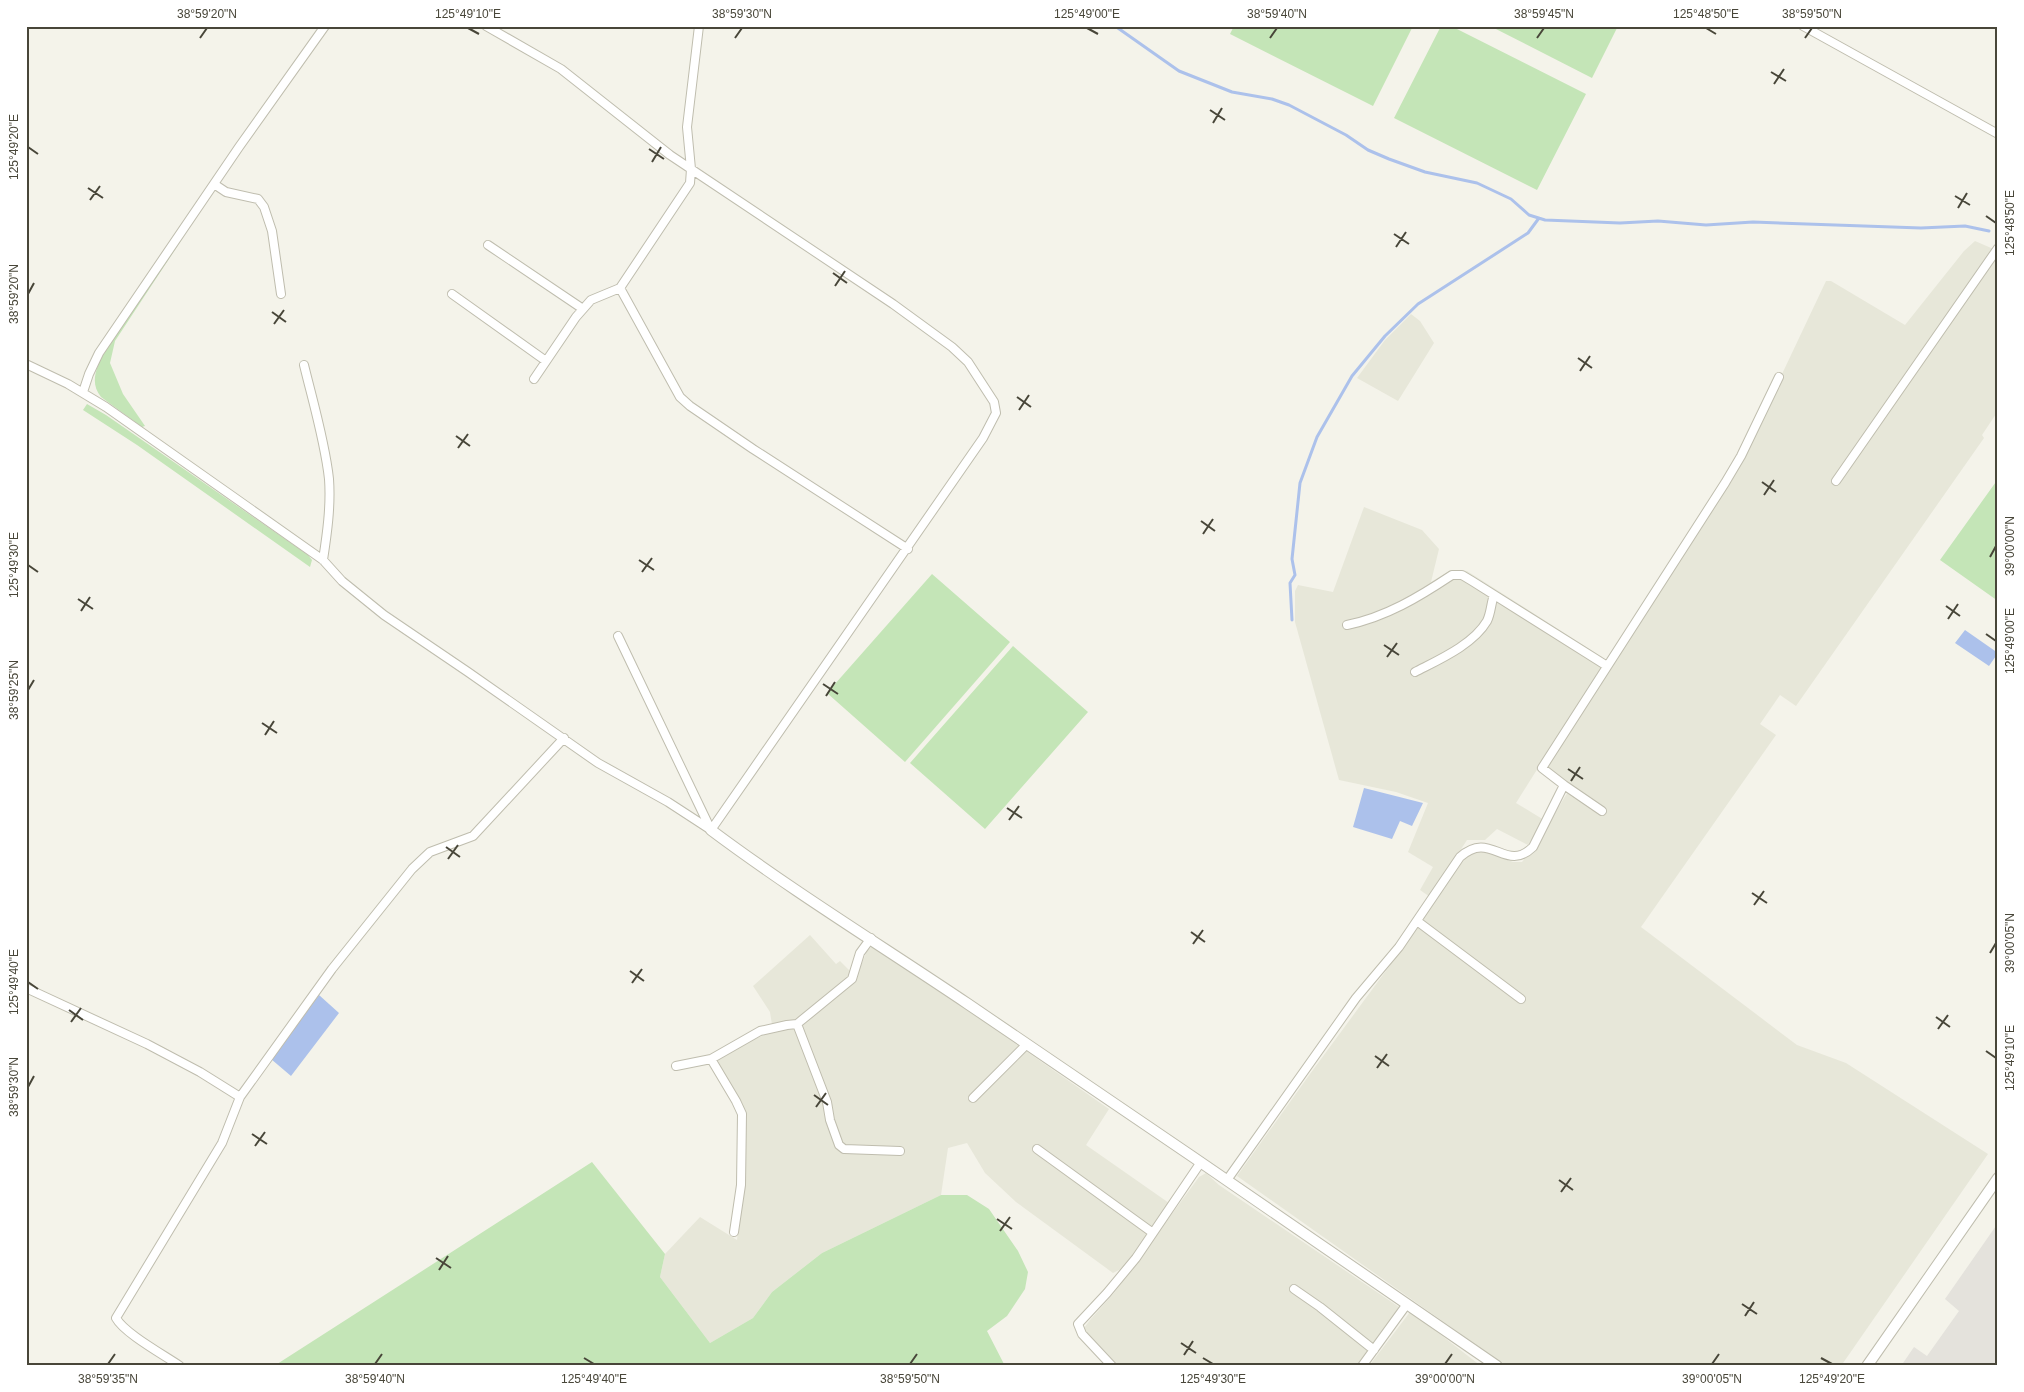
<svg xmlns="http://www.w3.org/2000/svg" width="2024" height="1392" font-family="Arial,sans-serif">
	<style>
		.residential { fill: #e7e7d9 }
		.industrial { fill: #e4e2dc }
		.green { fill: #c4e5b7 }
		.water { fill: #acc1eb }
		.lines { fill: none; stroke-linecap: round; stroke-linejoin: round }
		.stream { stroke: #acc1eb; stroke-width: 3 }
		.minor-casing { stroke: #bfbdae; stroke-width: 10 }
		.tertiary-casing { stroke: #bfbdae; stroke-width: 12 }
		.minor { stroke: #fff; stroke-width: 8 }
		.tertiary { stroke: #fff; stroke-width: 10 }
		.ticks { fill: none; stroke: #484639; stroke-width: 2 }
		.neatline { fill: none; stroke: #484639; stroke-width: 2 }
		.ticks-label { font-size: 12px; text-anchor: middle; fill: #484639 }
	</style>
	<rect width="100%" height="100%" fill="#f4f3ea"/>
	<path class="residential" d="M1975 241 1998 251V411L1982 435 1984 438 1796 706 1780 695 1760 724 1776 735 1641 927 1797 1045 1846 1063 1988 1154 1841 1366H1506L1237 1176 1310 1074 1413 934 1421 918 1470 852 1484 851 1513 862H1522L1537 843 1572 785 1546 766 1620 649 1731 482 1826 281H1831L1905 325 1964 251Z
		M1411 314 1420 321 1434 343 1398 401 1357 378 1385 340Z
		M1364 507 1422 530 1439 549 1431 582 1451 570 1467 571 1602 657 1601 668 1516 803 1544 820 1528 845 1497 829 1485 840H1467L1430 897 1420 890 1433 867 1408 852 1428 803 1396 792 1339 780 1295 622V591L1298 585 1333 592Z
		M810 935 836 964 840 961 850 971 857 975 867 951 874 945 1109 1109 1086 1145 1169 1203 1123 1268 1113 1273 1016 1202 985 1173 967 1143 948 1148 941 1195 822 1253 772 1292 753 1318 710 1343 660 1277 665 1254 700 1217 737 1240 742 1188V1150L747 1119 743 1107 719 1066 718 1059 735 1048 773 1031 770 1012 753 986Z
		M1206 1173 1219 1185 1399 1307 1356 1366H1119L1086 1332 1084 1328 1090 1320 1114 1293 1199 1177Z
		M1410 1312 1441 1335 1481 1366H1369Z"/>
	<path class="industrial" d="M1998 1223V1366H1901L1914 1347 1927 1356 1959 1311 1945 1299Z"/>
	<path class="green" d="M1234 26H1413L1373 106 1230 34Z
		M1441 26H1451L1586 94 1537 190 1394 118Z
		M1490 26H1618L1592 78Z
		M186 233 115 341 110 363 123 394 145 426 142 427 101 397C89 382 97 367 104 352Z
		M87 404 106 415 308 555 312 560 310 567 137 445 83 410Z
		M1998 479V601L1940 560Z
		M932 574 1010 642 905 762 827 693Z
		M1013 646 1088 712 985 829 910 763Z
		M592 1162 665 1254 660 1277 710 1343 753 1318 772 1292 822 1253 941 1195H967L989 1209 1018 1251 1028 1272 1025 1289 1007 1316 987 1331 1005 1366H274Z"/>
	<path class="water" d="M1965 630 1998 653 1989 666 1955 643Z
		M1364 788 1423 803 1412 826 1400 821 1392 839 1353 827Z
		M319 995 339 1013 291 1076 271 1059Z"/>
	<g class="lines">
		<path class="stream" d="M1115 26 1179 71 1232 92 1272 99 1289 105 1346 135 1368 150 1389 159 1425 172 1477 183 1511 199 1529 215 1545 220 1620 223 1658 221 1706 225 1753 222 1921 228 1965 226 1989 231
			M1292 620 1290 583 1295 575 1292 559 1300 483 1317 437 1352 376 1385 336 1418 304 1528 233 1539 218"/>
		<defs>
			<path id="minor" d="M486 26 561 69 670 155 893 304 952 347 968 362 994 402 996 413 983 438 711 830
				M1803 26 1998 134
				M214 184 226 192 258 199 264 207 272 231 281 294
				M488 245 583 309
				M620 288 680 397 690 406 753 449 908 549
				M452 294 546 361
				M26 364 68 384 106 407 323 560 342 581 384 615 468 672 598 763 668 802 711 830
				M304 365C313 402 325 442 329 479 331 506 327 534 323 560
				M534 379 576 317 591 300 620 288 690 183 691 169 687 127 699 26
				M83 392 89 374 99 353 239 147 325 26
				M1836 481 1998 248
				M1347 625C1386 617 1419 597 1452 575H1462L1472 581 1607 666
				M618 636 711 830
				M1415 672C1438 660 1473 645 1487 621 1491 613 1491 603 1494 595
				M1564 785 1602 811
				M1417 921 1521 999
				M26 988 147 1044 200 1072 240 1097
				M797 1024 827 1102 830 1120 839 1145 844 1149 900 1151
				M711 1059 736 1101 742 1114 741 1185 734 1232
				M676 1066 711 1059 760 1031 787 1025 797 1024 852 979 860 953 871 938
				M973 1098 1027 1044
				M1037 1149 1153 1233
				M1227 1180 1356 998 1399 947 1460 857C1491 829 1505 874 1533 847L1564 785 1542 768 1725 483 1741 456 1779 377
				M1294 1289 1320 1307 1374 1350
				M180 1366C164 1355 124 1333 116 1318L222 1143 240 1097 332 969 412 869 430 852 473 836 564 738
				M1112 1366 1082 1334 1078 1324 1107 1293 1136 1258 1201 1162
				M1362 1366 1407 1304"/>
			<path id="tertiary" d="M711 830C794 892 882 946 968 1004 1145 1124 1321 1244 1497 1366
				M1867 1366 1998 1178"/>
		</defs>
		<use href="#minor" class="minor-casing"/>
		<use href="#tertiary" class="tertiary-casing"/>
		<use href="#minor" class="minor"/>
		<use href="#tertiary" class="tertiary"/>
	</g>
	<path class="ticks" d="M468 28 479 34M1087 28 1098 34M1706 28 1716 34M200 38 207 28M735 38 742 28M1270 38 1277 28M1537 38 1544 28M1805 38 1812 28M1771 72 1786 81M1774 84 1784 69M1210 110 1225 120M1213 123 1222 108M28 147 38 154M649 149 664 159M652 162 661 147M88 188 103 198M1955 196 1970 205M90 200 100 186M1958 208 1967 193M1986 216 1996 223M1394 234 1409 244M1396 247 1406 232M833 273 847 283M835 286 845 271M28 294 34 283M272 312 286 322M274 324 284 310M1578 358 1592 368M1580 371 1590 356M1017 397 1031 407M1019 410 1029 395M456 436 470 446M458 448 468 434M1762 482 1776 492M1764 495 1774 480M1201 521 1215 531M1203 534 1213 519M1990 557 1996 546M639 560 654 570M28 565 38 572M642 572 652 558M78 599 93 609M1946 606 1960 616M81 611 90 597M1948 619 1958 604M1986 634 1996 641M1384 645 1399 655M1387 657 1397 643M823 684 838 694M28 690 34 680M826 696 835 682M262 723 277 733M265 735 274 721M1568 769 1583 779M1571 781 1580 767M1007 808 1022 818M1009 820 1019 806M446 847 460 857M448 859 458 845M1752 893 1767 903M1754 905 1764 891M1191 932 1205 942M1193 944 1203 930M1990 953 1996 943M630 971 644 981M28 982 38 989M632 983 642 969M69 1010 83 1020M1936 1017 1950 1027M71 1022 81 1008M1938 1029 1948 1015M1986 1051 1996 1058M1375 1056 1389 1066M1377 1068 1387 1054M28 1087 34 1076M814 1095 828 1105M816 1107 826 1093M252 1134 267 1144M255 1146 265 1132M1559 1180 1573 1190M1561 1192 1571 1178M997 1219 1012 1229M1000 1231 1010 1217M436 1258 451 1268M439 1270 448 1256M1742 1304 1757 1314M1745 1316 1754 1302M1181 1343 1196 1353M1184 1355 1193 1341M584 1358 594 1364M1203 1358 1213 1364M1821 1358 1832 1364M108 1364 115 1354M375 1364 382 1354M910 1364 917 1354M1445 1364 1452 1354M1712 1364 1719 1354"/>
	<rect width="2024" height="1392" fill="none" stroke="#ffffff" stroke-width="55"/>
	<rect x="28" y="28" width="1968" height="1336" class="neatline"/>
	<g class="ticks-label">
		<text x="207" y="18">38°59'20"N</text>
		<text x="468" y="18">125°49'10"E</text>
		<text x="742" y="18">38°59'30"N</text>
		<text x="1087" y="18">125°49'00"E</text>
		<text x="1277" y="18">38°59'40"N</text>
		<text x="1544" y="18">38°59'45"N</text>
		<text x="1706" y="18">125°48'50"E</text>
		<text x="1812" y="18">38°59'50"N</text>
		<text transform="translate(14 147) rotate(-90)" y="4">125°49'20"E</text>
		<text transform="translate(2010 223) rotate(-90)" y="4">125°48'50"E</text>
		<text transform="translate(14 294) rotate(-90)" y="4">38°59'20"N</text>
		<text transform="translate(2010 546) rotate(-90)" y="4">39°00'00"N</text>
		<text transform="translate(14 565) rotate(-90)" y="4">125°49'30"E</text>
		<text transform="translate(2010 641) rotate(-90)" y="4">125°49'00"E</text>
		<text transform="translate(14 690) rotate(-90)" y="4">38°59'25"N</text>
		<text transform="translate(2010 943) rotate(-90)" y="4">39°00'05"N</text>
		<text transform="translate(14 982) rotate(-90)" y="4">125°49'40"E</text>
		<text transform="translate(2010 1058) rotate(-90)" y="4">125°49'10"E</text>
		<text transform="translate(14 1087) rotate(-90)" y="4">38°59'30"N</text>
		<text x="108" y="1383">38°59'35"N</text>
		<text x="375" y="1383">38°59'40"N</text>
		<text x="594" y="1383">125°49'40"E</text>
		<text x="910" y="1383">38°59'50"N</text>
		<text x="1213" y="1383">125°49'30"E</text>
		<text x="1445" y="1383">39°00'00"N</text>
		<text x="1712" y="1383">39°00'05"N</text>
		<text x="1832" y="1383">125°49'20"E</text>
	</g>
</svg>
